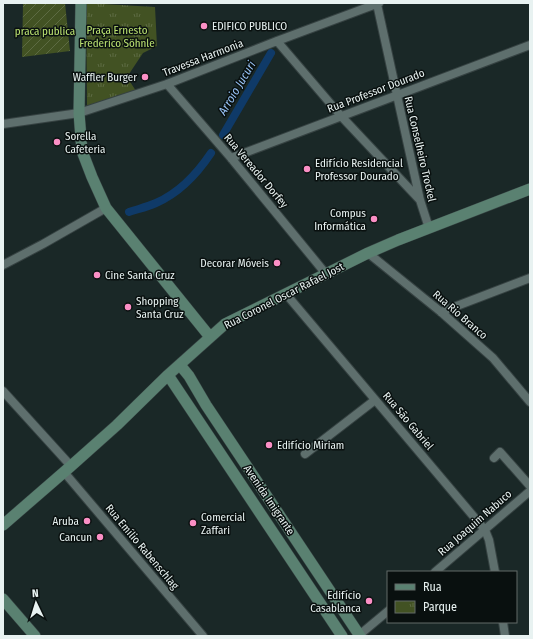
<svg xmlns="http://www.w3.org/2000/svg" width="533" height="639" font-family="'Fira Sans Condensed',sans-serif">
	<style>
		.park { fill: url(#park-tufts) }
		.garden { fill: url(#garden-furrows) }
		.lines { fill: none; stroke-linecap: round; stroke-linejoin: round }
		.canal { stroke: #0f3a68; stroke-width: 8 }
		.street-casing { stroke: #364242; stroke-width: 10 }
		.secondary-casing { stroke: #364242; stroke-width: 12 }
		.street { stroke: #5e6f6d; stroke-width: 8 }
		.secondary { stroke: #5a8171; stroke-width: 11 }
		.poi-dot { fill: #fb8fc5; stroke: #09100f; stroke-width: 1.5 }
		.labels { text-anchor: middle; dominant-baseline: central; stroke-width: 3; stroke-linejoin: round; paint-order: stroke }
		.poi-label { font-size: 11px; fill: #e8f2f1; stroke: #09100f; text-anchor: start }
		.park-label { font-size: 11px; fill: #bbe171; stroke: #09100f }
		.street-label { font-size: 11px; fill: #e8f2f1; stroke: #09100f }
		.water-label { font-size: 12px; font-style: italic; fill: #9ac6fa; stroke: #09100f }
	</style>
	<defs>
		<pattern id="park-tufts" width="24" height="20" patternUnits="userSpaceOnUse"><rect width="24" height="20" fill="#425223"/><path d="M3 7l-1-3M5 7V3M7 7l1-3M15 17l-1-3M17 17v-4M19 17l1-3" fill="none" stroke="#5d6b43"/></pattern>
		<pattern id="garden-furrows" width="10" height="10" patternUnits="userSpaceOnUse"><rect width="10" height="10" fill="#425223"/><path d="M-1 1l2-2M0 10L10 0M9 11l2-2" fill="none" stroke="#5d6b43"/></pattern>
	</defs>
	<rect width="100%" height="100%" fill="#1a2827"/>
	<path class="park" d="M86 3 155 7 157 46 143 53 127 77 136 91 87 107Z"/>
	<path class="garden" d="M30 3H65L70 51 22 57 23 4Z"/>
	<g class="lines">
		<path class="canal" d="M223 135 271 53
			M129 212C138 209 147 207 156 203 179 193 197 174 211 153"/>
		<defs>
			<path id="street" d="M377 4 420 200 429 228
				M277 41 341 116 419 199
				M167 84 231 158 326 274
				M3 124 79 113 167 84 277 41 379 3
				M231 158 530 45
				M368 253 441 312 493 358 530 402
				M3 265 43 244 106 208
				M286 294 485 530 489 540 495 572
				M441 312 530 278
				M3 391 71 466
				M305 454 375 400
				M494 458 500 452 530 486
				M64 472 203 636
				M435 572 530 491
				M503 622 505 636
				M358 636 388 611"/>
			<path id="secondary" d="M81 3 79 113 82 151 92 177 106 208 210 337
				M180 365 189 376 206 405 360 636
				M168 375 342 636
				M3 525 71 466 117 425 168 375 225 324 368 253 398 240 530 189
				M3 599 35 636"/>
		</defs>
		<use href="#street" class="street-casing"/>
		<use href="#secondary" class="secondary-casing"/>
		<use href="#street" class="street"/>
		<use href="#secondary" class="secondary"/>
	</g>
	<g class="poi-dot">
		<circle cx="204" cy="26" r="4"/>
		<circle cx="145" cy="77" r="4"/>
		<circle cx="57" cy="142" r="4"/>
		<circle cx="307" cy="169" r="4"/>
		<circle cx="374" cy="219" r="4"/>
		<circle cx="277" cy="263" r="4"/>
		<circle cx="97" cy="275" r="4"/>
		<circle cx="128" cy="307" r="4"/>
		<circle cx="269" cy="445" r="4"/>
		<circle cx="87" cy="521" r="4"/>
		<circle cx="193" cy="523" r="4"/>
		<circle cx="100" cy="537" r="4"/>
		<circle cx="369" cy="601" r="4"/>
	</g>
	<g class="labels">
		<g class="poi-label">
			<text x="212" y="26">EDIFICO PUBLICO</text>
			<text x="137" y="77" text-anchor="end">Waffler Burger</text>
			<text x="65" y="136">Sorella<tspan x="65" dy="13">Cafeteria</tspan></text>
			<text x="315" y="163">Edifício Residencial<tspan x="315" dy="13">Professor Dourado</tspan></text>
			<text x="366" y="213" text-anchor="end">Compus<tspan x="366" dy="13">Informática</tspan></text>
			<text x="269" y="263" text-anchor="end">Decorar Móveis</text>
			<text x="105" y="275">Cine Santa Cruz</text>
			<text x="136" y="301">Shopping<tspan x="136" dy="13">Santa Cruz</tspan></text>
			<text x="277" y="445">Edifício Miriam</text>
			<text x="201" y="517">Comercial<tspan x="201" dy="13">Zaffari</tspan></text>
			<text x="79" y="521" text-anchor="end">Aruba</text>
			<text x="92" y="537" text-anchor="end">Cancun</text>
			<text x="361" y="595" text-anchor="end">Edifício<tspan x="361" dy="13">Casablanca</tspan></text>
		</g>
		<g class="park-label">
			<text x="117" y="30">Praça Ernesto<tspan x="117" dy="13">Frederico Söhnle</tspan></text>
			<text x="45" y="31">praca publica</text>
		</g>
		<g class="street-label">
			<text transform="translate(203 58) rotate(-21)">Travessa Harmonia</text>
			<text transform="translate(376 91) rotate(-21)">Rua Professor Dourado</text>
			<text transform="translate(420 149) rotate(77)">Rua Conselheiro Trockel</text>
			<text transform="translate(256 171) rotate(50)">Rua Vereador Dorfey</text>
			<text transform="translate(284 296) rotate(-27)">Rua Coronel Oscar Rafael Jost</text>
			<text transform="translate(460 315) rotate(41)">Rua Rio Branco</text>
			<text transform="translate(408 421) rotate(50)">Rua São Gabriel</text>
			<text transform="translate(269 500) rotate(56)">Avenida Imigrante</text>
			<text transform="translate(475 523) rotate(-41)">Rua Joaquim Nabuco</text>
			<text transform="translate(142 547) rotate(50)">Rua Emílio Rabenschlag</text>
		</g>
		<g class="water-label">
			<text transform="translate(237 88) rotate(-59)">Arroio Jucuri</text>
		</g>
	</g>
	<rect width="533" height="639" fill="none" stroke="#e8f2f1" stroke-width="8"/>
	<rect x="387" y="571" width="130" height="52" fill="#09100f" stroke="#626a69"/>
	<rect x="395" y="584" width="20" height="6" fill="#5a8171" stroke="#626a69"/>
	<text x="423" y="591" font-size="12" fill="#e8f2f1">Rua</text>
	<rect x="395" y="601" width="20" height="12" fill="url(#park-tufts)" stroke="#626a69"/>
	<text x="423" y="611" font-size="12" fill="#e8f2f1">Parque</text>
	<g transform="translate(36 603) rotate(356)" stroke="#09100f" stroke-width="3" paint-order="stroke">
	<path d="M0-3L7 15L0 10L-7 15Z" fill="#e8f2f1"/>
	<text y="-6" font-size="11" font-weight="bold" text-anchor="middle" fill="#e8f2f1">N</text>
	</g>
</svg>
